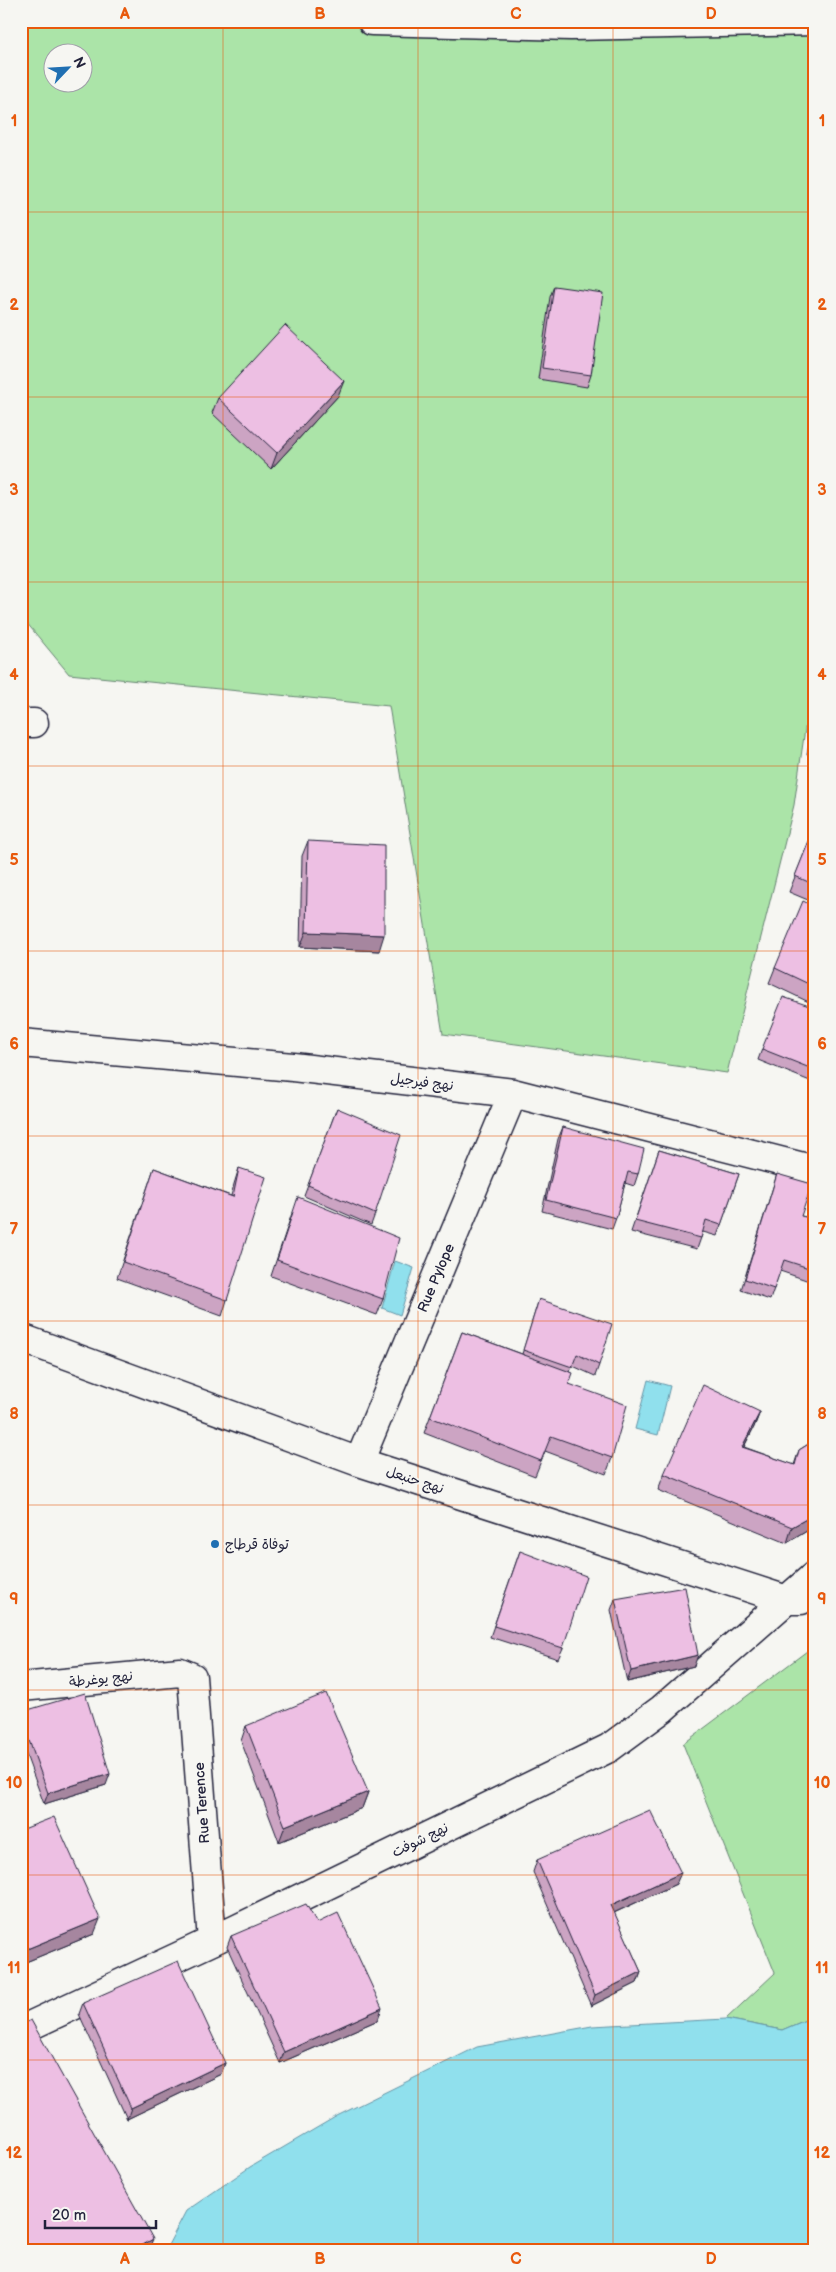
<svg xmlns="http://www.w3.org/2000/svg" width="836" height="2272" font-family="'Balsamiq Sans','Playpen Sans Arabic',sans-serif">
	<style>
		.green { fill: #abe4a8; stroke: #668372; fill-rule: evenodd }
		.water { fill: #90e0ed; stroke: #6494a6 }
		.lines { fill: none; stroke-linecap: round; stroke-linejoin: round }
		.minor-casing { stroke: #22223b; stroke-width: 31 }
		.secondary-casing { stroke: #22223b; stroke-width: 31 }
		.minor { stroke: #f6f6f2; stroke-width: 28 }
		.secondary { stroke: #f6f6f2; stroke-width: 28 }
		.wall { fill: #cca4c3; stroke: #22223b }
		.shaded-wall { fill: #a6869f; stroke: #22223b }
		.building { fill: #edbfe3; stroke: #22223b }
		.grid { fill: none; stroke: #e8590c; stroke-width: 1; stroke-opacity: 0.55 }
		.poi-dot { fill: #1f6fb2; stroke: #f6f6f2; stroke-width: 2 }
		.labels { text-anchor: middle; dominant-baseline: central; stroke-width: 4; stroke-linejoin: round; paint-order: stroke }
		.street-label { font-size: 14px; fill: #22223b; stroke: #f6f6f2 }
		.poi-label { font-size: 14px; fill: #22223b; stroke: #f6f6f2; text-anchor: start }
		.neatline { fill: none; stroke: #e8590c; stroke-width: 2 }
		.grid-label { font-size: 16px; text-anchor: middle; font-weight: bold; fill: #e8590c }
	</style>
	<rect width="100%" height="100%" fill="#f6f6f2"/>
	<filter id="ink" filterUnits="userSpaceOnUse"><feTurbulence type="fractalNoise" baseFrequency=".02" numOctaves="2"/><feDisplacementMap in="SourceGraphic" scale="10" xChannelSelector="R" yChannelSelector="G"/><feConvolveMatrix kernelMatrix="1 2 1 2 8 2 1 2 1" color-interpolation-filters="sRGB"/></filter>
	<g filter="url(#ink)">
		<path class="green" d="M21 21 815 31V660L794 805 727 1073 443 1034 389 706 69 674 21 616ZM52 52H82V82H52Z
			M815 1645V2016L782 2030 726 2019 775 1973 683 1744Z"/>
		<path class="water" d="M395 1261 414 1268 400 1315 382 1308Z
			M648 1380 670 1386 658 1435 635 1429Z
			M815 2016V2251H165L186 2211 250 2167 337 2116 477 2047 592 2026 726 2019 782 2030Z"/>
		<g class="lines">
			<defs>
				<path id="minor" d="M21 723H34
					M21 1043 293 1067 513 1093 815 1170
					M21 1338 359 1462 787 1600H801
					M359 1462 513 1093
					M21 1687 180 1672 192 1677 212 1941
					M21 2030 212 1941 609 1748 662 1709 815 1575"/>
				<path id="secondary" d="M372 21 571 26 815 21"/>
			</defs>
			<use href="#minor" class="minor-casing"/>
			<use href="#secondary" class="secondary-casing"/>
			<use href="#minor" class="minor"/>
			<use href="#secondary" class="secondary"/>
		</g>
		<path class="wall" d="M554 286 591 375 587 387 538 379 550 297Z
			M338 396 271 469 212 413 218 398Z
			M815 711V756L807 754Z
			M815 826V903L789 892Z
			M308 841 379 951 300 947 302 856Z
			M815 907V1005L769 983 775 968Z
			M815 1008V1083L758 1060 762 1049Z
			M337 1108 375 1214 371 1225 304 1196Z
			M563 1127 638 1174 634 1186 625 1183 616 1218 612 1229 542 1211 558 1139Z
			M659 1150 739 1174 717 1236 703 1232 697 1249 631 1232Z
			M154 1168 231 1196 234 1184 239 1168 227 1300 222 1316 117 1278Z
			M777 1174 801 1216 815 1219V1283L780 1271 770 1300 741 1290Z
			M292 1213 383 1299 377 1315 271 1276Z
			M539 1299 599 1365 595 1376 573 1366 570 1371 569 1384 612 1458 606 1474 545 1451 535 1476 424 1433 462 1332 522 1354Z
			M815 1299V1311L812 1307Z
			M760 1412 754 1427 744 1447 794 1465 799 1450 815 1440V1526L787 1543 658 1490 664 1474Z
			M520 1551 563 1648 558 1659 490 1637Z
			M615 1599 694 1666 627 1682 611 1610Z
			M21 1712 106 1785 44 1804 21 1741Z
			M246 1726 368 1792 362 1808 279 1842 241 1741Z
			M21 1830 94 1934 21 1964Z
			M537 1860 676 1884 614 1913 641 1972 637 1983 591 2006 533 1872Z
			M317 1923 378 2020 280 2063 227 1947 231 1936Z
			M83 2003 225 2063 221 2074 127 2119 79 2014Z"/>
		<path class="shaded-wall" d="M344 381 338 396 271 469 277 453Z
			M306 932 384 935 379 951 300 947Z
			M760 1412 754 1427 736 1462 742 1447Z
			M815 1514V1526L787 1543 792 1527Z
			M698 1655 694 1666 627 1682 631 1671Z
			M110 1774 106 1785 44 1804 48 1793Z
			M368 1792 362 1808 279 1842 285 1826Z
			M681 1873 676 1884 607 1916 611 1905Z
			M100 1919 94 1934 21 1964 27 1949Z
			M641 1972 637 1983 591 2006 595 1995Z
			M382 2008 378 2020 280 2063 284 2052Z
			M225 2063 221 2074 127 2119 131 2108Z
			M153 2239 148 2251H133Z"/>
		<path class="building" d="M554 286 603 293 591 375 542 368Z
			M285 325 344 381 277 453 218 398Z
			M815 723V744L811 743Z
			M815 826V885L795 876Z
			M308 841 384 845V935L306 932Z
			M803 901 815 907V987L775 968Z
			M783 997 815 1008V1070L762 1049Z
			M337 1108 401 1135 375 1214 308 1185Z
			M563 1127 644 1149 638 1174 628 1172 616 1218 546 1200Z
			M659 1150 739 1174 721 1225 706 1220 701 1238 635 1221Z
			M154 1168 233 1197 239 1168 266 1177 227 1300 123 1262Z
			M777 1174 812 1184 801 1216 815 1219V1270L784 1260 774 1289 745 1279Z
			M298 1197 399 1238 383 1299 277 1260Z
			M539 1299 612 1324 599 1365 577 1354 572 1367 523 1350Z
			M462 1332 573 1373 569 1384 627 1405 612 1458 551 1436 541 1461 430 1417Z
			M703 1385 760 1412 742 1447 795 1465 799 1450 815 1440V1514L792 1527 664 1474Z
			M520 1551 586 1576 563 1648 494 1626Z
			M685 1587 698 1655 631 1671 615 1599Z
			M85 1693 110 1774 48 1793 21 1718V1712Z
			M326 1693 368 1792 285 1826 246 1726Z
			M650 1810 681 1873 611 1905 641 1972 595 1995 537 1860Z
			M54 1817 100 1919 27 1949 21 1935V1830Z
			M306 1904 317 1923 338 1913 382 2008 284 2052 231 1936Z
			M178 1961 225 2063 131 2108 83 2003Z
			M31 2020 153 2239 133 2251H21V2025Z"/>
	</g>
	<path class="grid" d="M223 21V2251M418 21V2251M613 21V2251M21 212H815M21 397H815M21 582H815M21 766H815M21 951H815M21 1136H815M21 1321H815M21 1505H815M21 1690H815M21 1875H815M21 2060H815"/>
	<circle class="poi-dot" cx="215" cy="1544" r="5"/>
	<g class="labels">
		<g class="street-label">
			<text transform="translate(422 1082) rotate(7)">نهج فيرجيل</text>
			<text transform="translate(436 1278) rotate(-67)">Rue Pylope</text>
			<text transform="translate(415 1480) rotate(18)">نهج حنبعل</text>
			<text transform="translate(101 1679) rotate(-6)">نهج يوغرطة</text>
			<text transform="translate(202 1803) rotate(-94)">Rue Terence</text>
			<text transform="translate(420 1840) rotate(-26)">نهج شوفت</text>
		</g>
		<g class="poi-label">
			<text x="225" y="1544">توفاة قرطاج</text>
		</g>
	</g>
	<rect width="836" height="2272" fill="none" stroke="#f6f6f2" stroke-width="55"/>
	<g transform="translate(68 68) rotate(65)"><circle r="24" fill="#f6f6f2" stroke="#a1a1a9"/>
	<path d="M0-4L9 19L0 12L-9 19Z" fill="#1f6fb2"/>
	<text y="-8" font-size="14" font-weight="bold" text-anchor="middle" fill="#22223b">N</text>
	</g>
	<path d="M45 2220v8h111v-8" fill="none" stroke="#22223b" stroke-width="2.5"/>
	<text x="52" y="2220" font-size="15" fill="#22223b" stroke="#f6f6f2" stroke-width="4" paint-order="stroke">20 m</text>
	<rect x="28" y="28" width="780" height="2216" class="neatline"/>
	<g class="grid-label">
		<text x="125" y="19">A</text>
		<text x="320" y="19">B</text>
		<text x="516" y="19">C</text>
		<text x="711" y="19">D</text>
		<text x="14" y="126">1</text>
		<text x="822" y="126">1</text>
		<text x="14" y="310">2</text>
		<text x="822" y="310">2</text>
		<text x="14" y="495">3</text>
		<text x="822" y="495">3</text>
		<text x="14" y="680">4</text>
		<text x="822" y="680">4</text>
		<text x="14" y="865">5</text>
		<text x="822" y="865">5</text>
		<text x="14" y="1049">6</text>
		<text x="822" y="1049">6</text>
		<text x="14" y="1234">7</text>
		<text x="822" y="1234">7</text>
		<text x="14" y="1419">8</text>
		<text x="822" y="1419">8</text>
		<text x="14" y="1604">9</text>
		<text x="822" y="1604">9</text>
		<text x="14" y="1788">10</text>
		<text x="822" y="1788">10</text>
		<text x="14" y="1973">11</text>
		<text x="822" y="1973">11</text>
		<text x="14" y="2158">12</text>
		<text x="822" y="2158">12</text>
		<text x="125" y="2264">A</text>
		<text x="320" y="2264">B</text>
		<text x="516" y="2264">C</text>
		<text x="711" y="2264">D</text>
	</g>
</svg>
